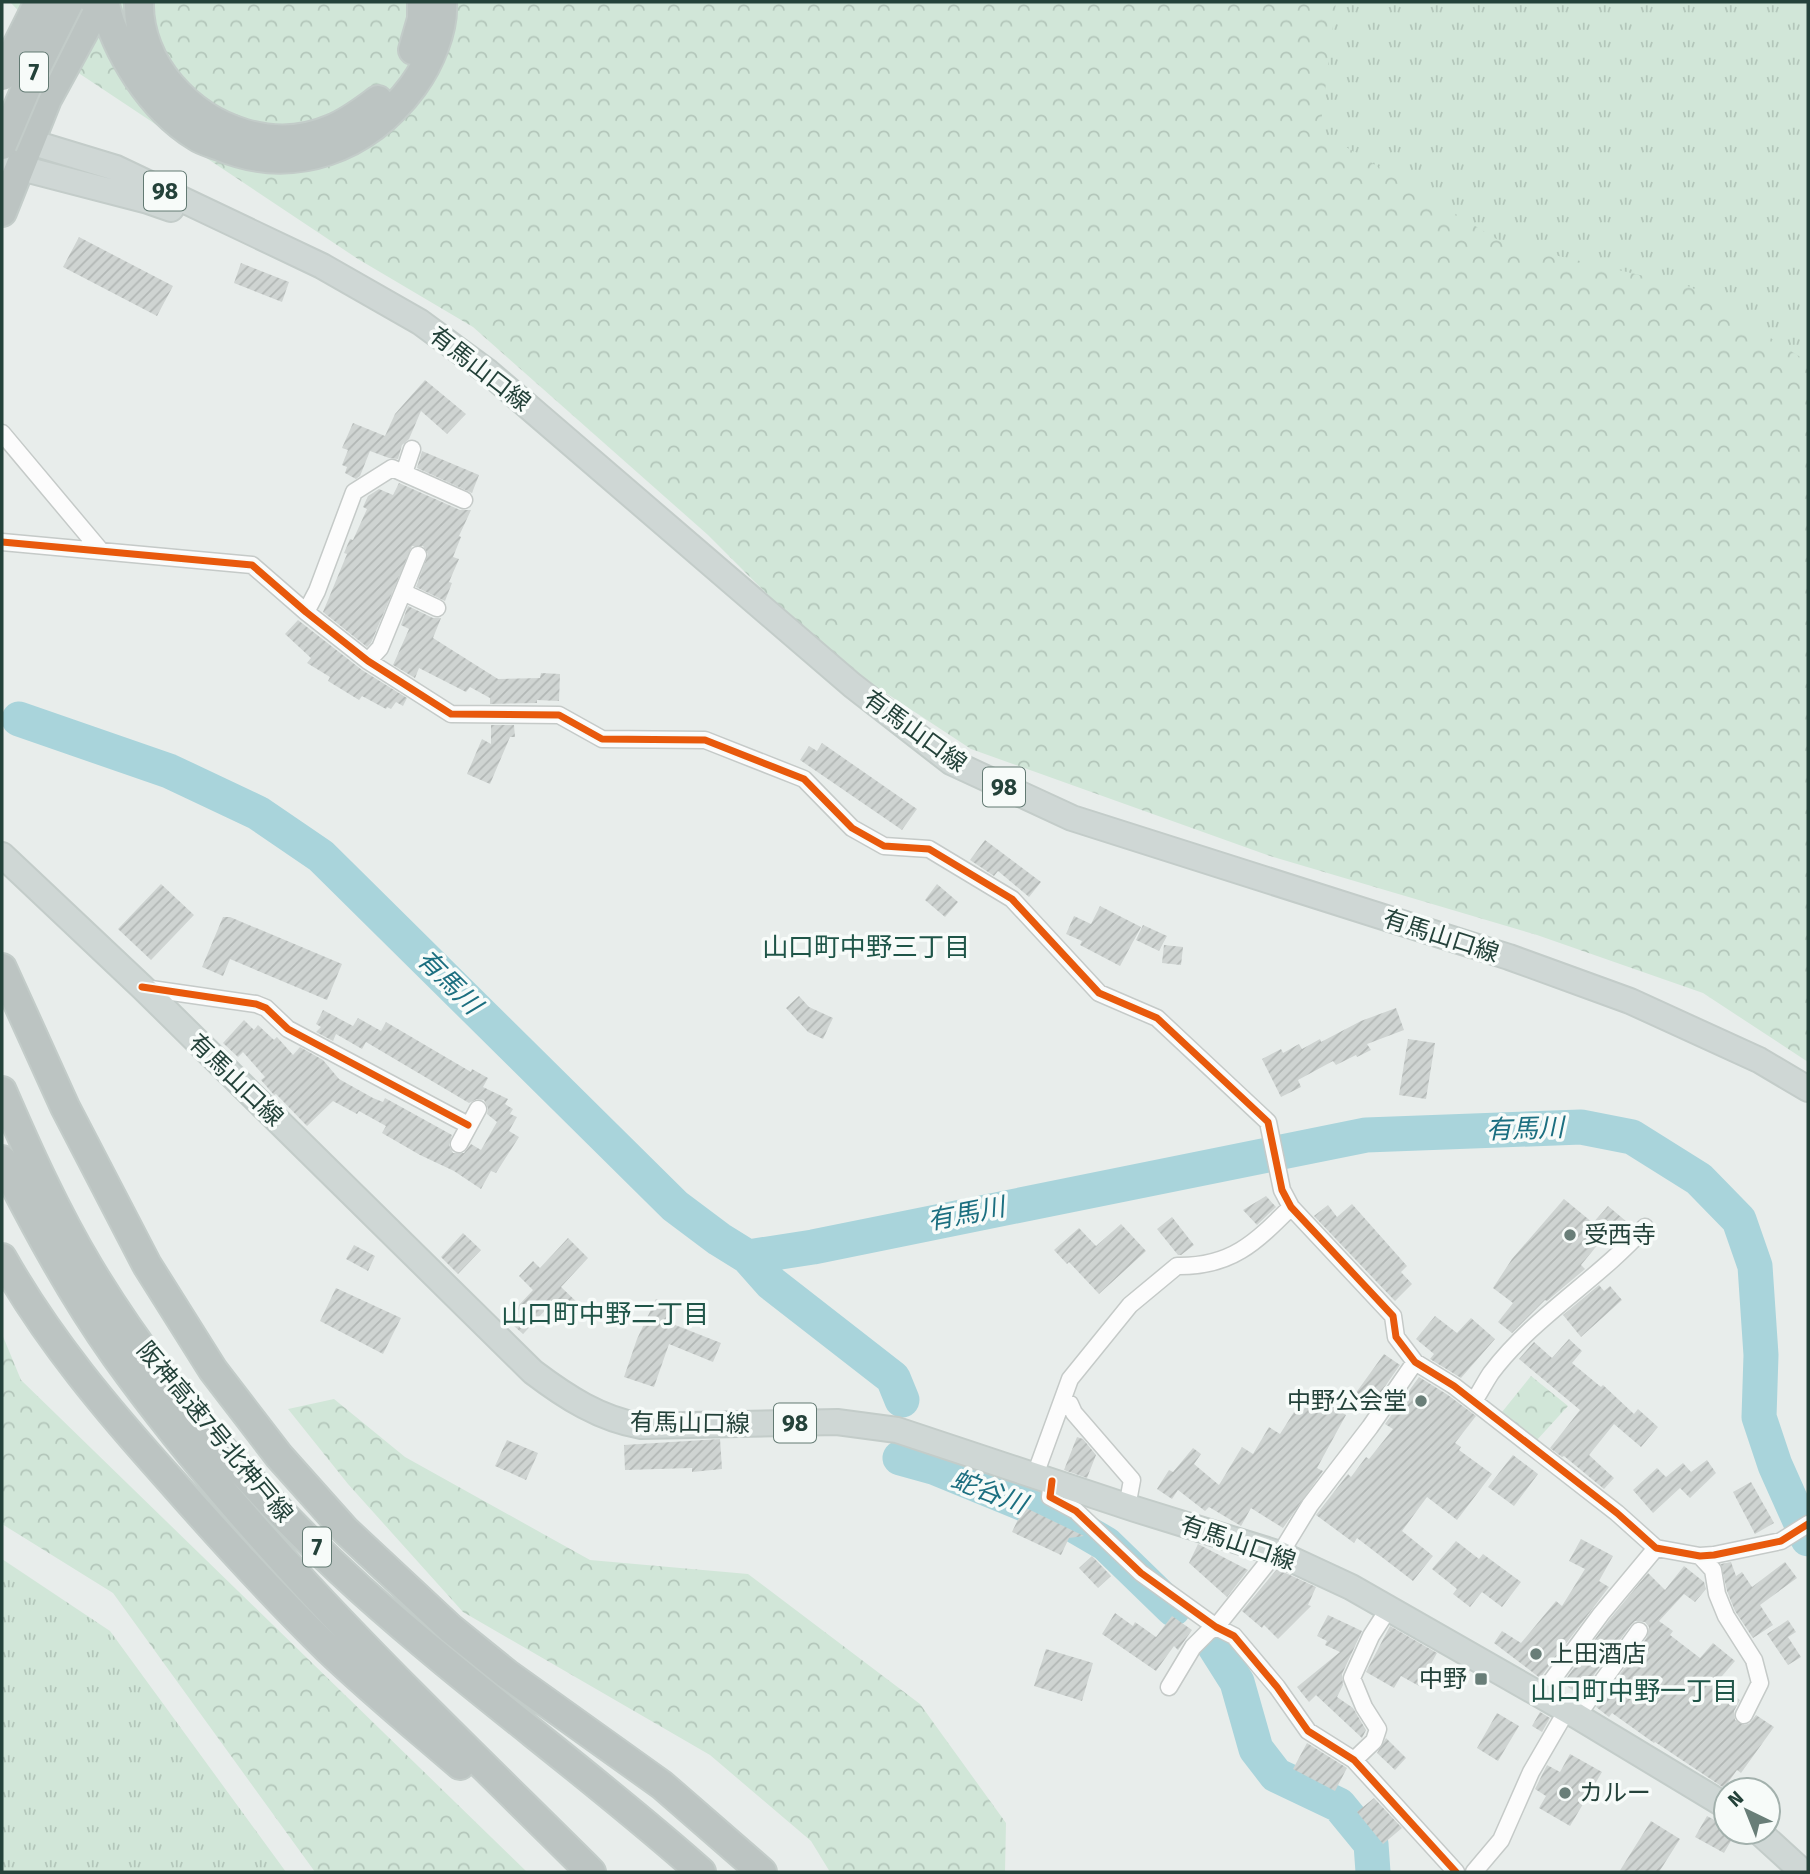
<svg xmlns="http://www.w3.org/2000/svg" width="1810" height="1874" font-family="'Fira Sans','Noto Sans JP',sans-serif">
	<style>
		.grass { fill: url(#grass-tufts) }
		.forest { fill: url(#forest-crowns) }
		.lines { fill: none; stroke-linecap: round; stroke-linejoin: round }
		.river { stroke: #a9d4db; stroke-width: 35 }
		.building { fill: url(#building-hatch) }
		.minor-casing { stroke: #c5cac8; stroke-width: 19 }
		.primary-casing { stroke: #c3ccc9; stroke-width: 28 }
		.motorway-casing { stroke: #c3ccc9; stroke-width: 32 }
		.minor { stroke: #fcfcfc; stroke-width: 16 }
		.primary { stroke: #cfd7d5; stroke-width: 24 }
		.motorway { stroke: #bcc4c2; stroke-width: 28 }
		.motorway-bridge-casing { stroke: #c3ccc9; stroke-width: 32; stroke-linecap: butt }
		.motorway-bridge { stroke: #bcc4c2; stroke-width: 28 }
		.cycleway-casing { stroke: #f7fbf9; stroke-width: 11 }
		.cycleway { stroke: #e8590c; stroke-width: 7 }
		.poi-dot { fill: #697e78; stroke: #f7fbf9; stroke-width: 2.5 }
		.labels { text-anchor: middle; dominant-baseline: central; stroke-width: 7; stroke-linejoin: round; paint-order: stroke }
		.shield { fill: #f7fbf9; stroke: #637a73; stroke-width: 2 }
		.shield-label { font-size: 23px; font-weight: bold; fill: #24423a }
		.street-label { font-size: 24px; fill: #24423a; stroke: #f7fbf9 }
		.poi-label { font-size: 24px; fill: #24423a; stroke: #f7fbf9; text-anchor: start }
		.neighbourhood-label { font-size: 26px; fill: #1f5548; stroke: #f7fbf9 }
		.water-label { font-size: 26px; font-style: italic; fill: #1c6f80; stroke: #f7fbf9 }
	</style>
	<defs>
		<pattern id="grass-tufts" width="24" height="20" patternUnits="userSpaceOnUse" patternTransform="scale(1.75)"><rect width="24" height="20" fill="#d1e6d8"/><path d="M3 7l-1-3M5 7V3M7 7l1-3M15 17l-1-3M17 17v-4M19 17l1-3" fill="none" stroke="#b3c6ba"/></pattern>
		<pattern id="forest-crowns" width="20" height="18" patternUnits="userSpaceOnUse" patternTransform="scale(1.75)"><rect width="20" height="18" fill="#d1e6d8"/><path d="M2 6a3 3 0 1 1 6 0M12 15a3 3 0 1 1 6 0" fill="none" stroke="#b3c6ba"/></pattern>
		<pattern id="building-hatch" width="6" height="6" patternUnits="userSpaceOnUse" patternTransform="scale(1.75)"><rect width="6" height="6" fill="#cfd4d2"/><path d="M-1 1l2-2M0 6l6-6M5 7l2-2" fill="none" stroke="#b2b7b5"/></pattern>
	</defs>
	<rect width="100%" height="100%" fill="#e8edeb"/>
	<path class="grass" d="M1078 2H1808V444Z
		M2 1559 110 1631 286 1872H2Z"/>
	<path class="forest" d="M10 2H1336L1320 131 1503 243 1691 287 1808 362V1062L1703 993 1537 935 1270 856 971 749 828 655 708 535 473 327 358 259 80 74Z
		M2 1334 21 1380 527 1872H315L113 1593 2 1524Z
		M1531 1376 1568 1406 1536 1441 1502 1412Z
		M334 1399 405 1457 590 1560 748 1574 920 1704 1006 1823 1005 1872H830L811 1841 710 1755 463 1612 348 1484 288 1409Z"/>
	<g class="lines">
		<path class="river" d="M19 719 169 771 258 813 321 856 675 1206 719 1239 748 1257 813 1247 1366 1135 1581 1127 1632 1137 1699 1179 1739 1220 1755 1266 1761 1355 1759 1417 1775 1465 1808 1539
			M748 1257 771 1283 893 1378 902 1400
			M900 1458 936 1468 1070 1523 1106 1544 1173 1609
			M1213 1644 1237 1682 1256 1749 1276 1775 1339 1805 1371 1844 1373 1872"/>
	</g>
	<path class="building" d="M79 237 173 286 157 316 63 267Z
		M241 263 289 282 282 302 234 283Z
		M425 380 466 414 447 434 421 411 409 439 402 445 398 459 389 458 370 451 360 476 356 479 345 473 347 467 342 465 348 450 342 448 353 423 385 436 395 414Z
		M422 451 479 475 472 493 417 468Z
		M399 483 460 510H471L459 536 461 537 453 557 459 559 449 582 452 583 445 601 416 587 428 554 423 546H412L371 643 367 647 323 612 347 554 344 553 350 539 353 540 367 509 363 507 368 496 379 489 393 495Z
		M408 606 433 618H441L433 638 498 679 540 678 541 673 560 674 559 701 537 700V703L490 704V698L470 687 466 692 419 668 415 678 393 665 409 629 401 625Z
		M298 620 362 670 407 698 403 706 396 702 391 709 387 707 386 709 362 696 359 700 328 681 330 677 307 663 311 658 285 634Z
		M491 725H514L515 737H510L490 784 467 774 482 739 491 744Z
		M822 743 917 809 902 830 800 760 809 746 817 751Z
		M985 840 1041 882 1029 897 998 871 994 876 970 860Z
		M161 884 194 915 151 960 118 929Z
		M937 884 958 902 945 917 925 900Z
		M1100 906 1141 927 1120 966 1080 945 1082 941 1066 934 1074 916 1091 924Z
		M223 917H230L342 964 327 1000 230 959 223 976 202 967Z
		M1143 925 1167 936 1159 951 1136 940Z
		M1164 945 1183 947 1181 965 1162 963Z
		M799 996 809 1007 833 1018 823 1039 808 1032 786 1008Z
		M1396 1008 1404 1030 1367 1044 1371 1050 1357 1057 1356 1055 1336 1065 1333 1061 1298 1080 1301 1087 1281 1097 1262 1059 1281 1049 1283 1053 1299 1044 1302 1049 1320 1039 1321 1042 1361 1021Z
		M323 1010 353 1026 358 1018 381 1031 386 1022 471 1072 472 1069 488 1078 483 1087 508 1099 505 1104 513 1109 510 1114 517 1117 509 1131 519 1137 496 1173 491 1171 481 1189 454 1171 420 1155 382 1133 386 1126 359 1111 357 1114 333 1101 307 1126 276 1094 274 1095 261 1080 265 1077 243 1052 238 1057 223 1043 244 1020 254 1030 258 1025 274 1040 277 1037 293 1055 300 1047 323 1060 339 1079 373 1098 383 1102 385 1098 452 1135 449 1145 453 1153H464L471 1144 481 1150 497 1122 487 1114 488 1108 484 1100 477 1099 469 1103 366 1042 362 1049 336 1034 333 1041 316 1032 321 1027 316 1024Z
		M1408 1039 1435 1043 1426 1099 1399 1095Z
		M1266 1196 1276 1207 1257 1225 1243 1210Z
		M1564 1199 1593 1223 1608 1206 1627 1222 1615 1237 1609 1231 1581 1265 1585 1269 1547 1301 1545 1300 1512 1333 1498 1322 1513 1303 1493 1288 1512 1259Z
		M1352 1204 1407 1266 1401 1272 1412 1284 1395 1301 1314 1216 1328 1205 1337 1217Z
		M1172 1217 1194 1245 1181 1255H1178L1157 1229Z
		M1121 1224 1146 1251 1099 1294 1069 1262 1067 1264 1054 1250 1079 1228 1096 1246Z
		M463 1233 481 1250 458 1274 441 1257Z
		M568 1238 588 1258 561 1287 580 1305 567 1319 551 1304 523 1334 506 1319 533 1290 519 1276 533 1261 540 1268Z
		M354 1245 375 1256 368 1271 346 1259Z
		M1599 1285 1604 1291 1610 1286 1622 1300 1581 1337 1563 1315Z
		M336 1288 401 1318 383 1354 320 1321Z
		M656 1299 671 1306 665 1321 721 1343 713 1362 669 1344 654 1387 624 1377 637 1339Z
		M1435 1316 1457 1333 1471 1318 1495 1339 1461 1378 1430 1359 1434 1354 1416 1339Z
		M1569 1339 1582 1351 1572 1363 1601 1387 1603 1385 1634 1414 1638 1409 1658 1427 1641 1447 1614 1424 1589 1455 1614 1478 1604 1489 1564 1456 1562 1457 1550 1448 1580 1410 1519 1359 1534 1342 1552 1358Z
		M1384 1354 1400 1365 1367 1412 1350 1401Z
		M1419 1377 1448 1395 1476 1416 1455 1443 1461 1447 1459 1450 1492 1474 1457 1520 1427 1497 1402 1531 1433 1556 1413 1581 1357 1538 1354 1543 1316 1515 1348 1474 1351 1477 1366 1457 1369 1459 1393 1429 1385 1424Z
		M1327 1403 1346 1415 1317 1468 1323 1471 1283 1528 1251 1508 1241 1526 1209 1507 1205 1511 1178 1490 1172 1499 1157 1489 1169 1470 1173 1472 1193 1448 1201 1454 1194 1464 1219 1485 1242 1447 1253 1454 1269 1427 1280 1434 1294 1412 1300 1415 1306 1406 1310 1408 1311 1405 1322 1412Z
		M1077 1437 1083 1439 1096 1455 1087 1478 1064 1470Z
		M720 1439 722 1469 692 1472V1468L625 1470 624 1445Z
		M507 1440 538 1453 526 1480 495 1466Z
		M1513 1455 1538 1474 1514 1506 1488 1487Z
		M1707 1460 1716 1473 1690 1498 1680 1488 1653 1513 1633 1490 1657 1468 1666 1477 1683 1463 1691 1472Z
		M1751 1482 1774 1523 1755 1534 1733 1492Z
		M1024 1507 1084 1536 1069 1538 1061 1555 1012 1532Z
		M1581 1539 1613 1556 1599 1581 1609 1587 1540 1678 1494 1643 1502 1631 1521 1643 1556 1601 1562 1606 1585 1569 1569 1561Z
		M1456 1541 1479 1559 1483 1554 1521 1582 1502 1607 1482 1592 1470 1607 1453 1594 1457 1589 1432 1569Z
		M1198 1544 1248 1570 1227 1597 1189 1563Z
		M1092 1556 1111 1576 1098 1588 1079 1568Z
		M1731 1562 1736 1576 1742 1572 1752 1587 1785 1562 1797 1578 1760 1605 1773 1625 1753 1638 1735 1611 1727 1591 1721 1564Z
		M1684 1566 1704 1582 1706 1589 1695 1602 1684 1594 1659 1621 1673 1631 1670 1635 1700 1658 1713 1643 1735 1661 1716 1683 1740 1700 1734 1711 1735 1720 1745 1725 1750 1723 1756 1715 1774 1727 1741 1773 1737 1770 1724 1788 1655 1742 1654 1743 1612 1713 1609 1717 1596 1707 1647 1637 1649 1627 1645 1622 1635 1621 1631 1625 1579 1695 1563 1683 1609 1620 1648 1573 1665 1590Z
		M1277 1569 1316 1587 1308 1605 1311 1606 1278 1639 1264 1625 1262 1628 1242 1611Z
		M1115 1613 1133 1626 1135 1622 1156 1637 1172 1616 1192 1630 1178 1650 1174 1646 1156 1671 1102 1634Z
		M1328 1615 1362 1631 1342 1674 1343 1685 1337 1697 1353 1708 1366 1730 1362 1738 1316 1695 1309 1702 1297 1687 1340 1652 1325 1645 1327 1641 1317 1636Z
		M1788 1620 1796 1632 1788 1637 1801 1657 1788 1665 1767 1634Z
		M1390 1626 1437 1653 1419 1686 1401 1676 1394 1688 1366 1672Z
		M1046 1649 1093 1663 1082 1701 1034 1686Z
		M1540 1712 1550 1718 1542 1732 1532 1726Z
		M1497 1713 1519 1726 1498 1761 1477 1748Z
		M1386 1738 1406 1758 1395 1770 1377 1753Z
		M1307 1743 1347 1768 1335 1791 1293 1769Z
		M1570 1754 1602 1772 1570 1826 1539 1808 1546 1796 1535 1789 1547 1765 1560 1772Z
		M1374 1798 1402 1828 1383 1844 1357 1812Z
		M1707 1816 1726 1826V1832H1736L1724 1853 1695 1837Z
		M1651 1821 1680 1839 1659 1872H1619Z"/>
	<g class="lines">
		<defs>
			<path id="minor" d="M2 433 101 551
				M404 473 412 449
				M2 542 252 565 306 612 368 661 451 714 559 715 602 739 705 740 804 779 852 828 884 846 929 849 1012 899 1099 993 1157 1018 1268 1122 1282 1190 1291 1207 1393 1316 1396 1337 1415 1362 1454 1386 1617 1513 1656 1548 1700 1556 1714 1555 1781 1541 1808 1524
				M403 592 437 608
				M306 612 317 591 354 492 392 468 464 500
				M368 661 380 648 418 555
				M144 988 256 1004 266 1008 288 1029 468 1125
				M459 1144 478 1109
				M1063 1400 1070 1404 1074 1413 1132 1480 1127 1507
				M1474 1401C1480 1392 1485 1382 1491 1373 1534 1316 1598 1280 1645 1227
				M1035 1475 1070 1379 1130 1305 1177 1266C1231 1267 1255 1243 1291 1207
				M1052 1481 1050 1497 1076 1511 1141 1573 1216 1627 1234 1636 1277 1687 1308 1731 1354 1760 1456 1872
				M1700 1556 1713 1570 1717 1594 1726 1616 1754 1660 1760 1683 1744 1715
				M1169 1687 1193 1647 1208 1632 1216 1627 1268 1562 1280 1554 1310 1505 1370 1427 1415 1362
				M1541 1695 1601 1614 1656 1548
				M1577 1716 1639 1631
				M1354 1760 1374 1741 1378 1729 1364 1707 1352 1678 1371 1636 1389 1608
				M1474 1872 1501 1840 1531 1772 1567 1710"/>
			<path id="primary" d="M14 137 116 168 322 266 420 322 488 372 852 685 951 762 1072 818 1509 957 1630 1001 1759 1060 1808 1089
				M2 163 148 201 171 209
				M2 855 142 987 533 1372C566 1397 600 1419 641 1426L837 1422 897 1430 1135 1509 1280 1554 1351 1587 1577 1716 1726 1806
				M1759 1832 1803 1872"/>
			<path id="motorway" d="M104 2C116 52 151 108 196 136 203 141 212 143 220 146 294 177 367 148 413 86 429 64 444 30 442 2
				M139 2C138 32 151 63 171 86 210 131 274 154 332 129 349 122 363 111 378 100
				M413 50 422 19V2
				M2 212 47 99 100 2
				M2 968 65 1107 147 1265 213 1370 279 1456 345 1530 450 1628 507 1674 662 1785 762 1872
				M2 1091C28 1151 55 1211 89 1268 161 1388 257 1495 360 1589 470 1688 591 1774 701 1872
				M2 1160C36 1227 72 1294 116 1356 252 1546 426 1708 591 1872
				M2 1258C48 1340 109 1412 172 1482 222 1539 274 1596 328 1649 371 1690 416 1727 460 1765"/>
		</defs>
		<use href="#minor" class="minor-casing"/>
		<use href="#primary" class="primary-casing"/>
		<use href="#motorway" class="motorway-casing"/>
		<use href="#minor" class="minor"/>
		<use href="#primary" class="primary"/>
		<use href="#motorway" class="motorway"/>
		<defs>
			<path id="motorway-bridge" d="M2 76 39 2
				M2 145 27 86 69 2"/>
		</defs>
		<use href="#motorway-bridge" class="motorway-bridge-casing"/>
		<use href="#motorway-bridge" class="motorway-bridge"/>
		<defs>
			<path id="cycleway" d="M2 542 252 565 306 612 368 661 451 714 559 715 602 739 705 740 804 779 852 828 884 846 929 849 1012 899 1099 993 1157 1018 1268 1122 1282 1190 1291 1207 1393 1316 1396 1337 1415 1362 1454 1386 1617 1513 1656 1548 1700 1556 1714 1555 1781 1541 1808 1524
				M142 987 256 1004 266 1008 288 1029 468 1125
				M1052 1481 1050 1497 1076 1511 1141 1573 1216 1627 1234 1636 1277 1687 1308 1731 1354 1760 1456 1872"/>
		</defs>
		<use href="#cycleway" class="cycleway-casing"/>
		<use href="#cycleway" class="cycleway"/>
	</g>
	<g class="poi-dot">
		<circle cx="1570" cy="1235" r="7"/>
		<circle cx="1421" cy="1401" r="7"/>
		<circle cx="1536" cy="1654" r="7"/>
		<rect x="1474" y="1672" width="14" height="14" rx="3.5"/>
		<circle cx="1565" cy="1793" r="7"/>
	</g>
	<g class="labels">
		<g class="shield">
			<rect x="20" y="52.5" width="28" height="39" rx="5"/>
			<rect x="144" y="171.5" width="42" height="39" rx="5"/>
			<rect x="983" y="767.5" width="42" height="39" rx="5"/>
			<rect x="774" y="1403.5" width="42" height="39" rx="5"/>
			<rect x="303" y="1527.5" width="28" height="39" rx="5"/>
		</g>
		<g class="shield-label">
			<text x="34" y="72">7</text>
			<text x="165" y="191">98</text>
			<text x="1004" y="787">98</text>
			<text x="795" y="1423">98</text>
			<text x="317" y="1547">7</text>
		</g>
		<g class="street-label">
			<text transform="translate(480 369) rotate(38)">有馬山口線</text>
			<text transform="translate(915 731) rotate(36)">有馬山口線</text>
			<text transform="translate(1441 936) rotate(18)">有馬山口線</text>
			<text transform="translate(236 1080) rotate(44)">有馬山口線</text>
			<text transform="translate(690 1423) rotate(1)">有馬山口線</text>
			<text transform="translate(215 1432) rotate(50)">阪神高速7号北神戸線</text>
			<text transform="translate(1238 1543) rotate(19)">有馬山口線</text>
		</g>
		<g class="poi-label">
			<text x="1584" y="1235">受西寺</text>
			<text x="1407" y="1401" text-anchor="end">中野公会堂</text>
			<text x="1550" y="1654">上田酒店</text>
			<text x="1467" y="1679" text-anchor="end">中野</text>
			<text x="1579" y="1793">カルー</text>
		</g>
		<g class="neighbourhood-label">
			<text x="866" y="947">山口町中野三丁目</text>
			<text x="605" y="1314">山口町中野二丁目</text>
			<text x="1634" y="1691">山口町中野一丁目</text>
		</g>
		<g class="water-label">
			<text transform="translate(449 982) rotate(45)">有馬川</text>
			<text transform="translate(1525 1129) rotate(-2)">有馬川</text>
			<text transform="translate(966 1214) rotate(-11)">有馬川</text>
			<text transform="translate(989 1492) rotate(21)">蛇谷川</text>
		</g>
	</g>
	<rect width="1810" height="1874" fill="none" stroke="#24423a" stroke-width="7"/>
	<g transform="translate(1747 1811) rotate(317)"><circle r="33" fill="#f7fbf9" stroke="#a3b1ad" stroke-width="2"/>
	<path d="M0-5L12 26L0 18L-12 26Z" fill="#697e78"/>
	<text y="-10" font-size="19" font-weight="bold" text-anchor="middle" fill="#24423a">N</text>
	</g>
</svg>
